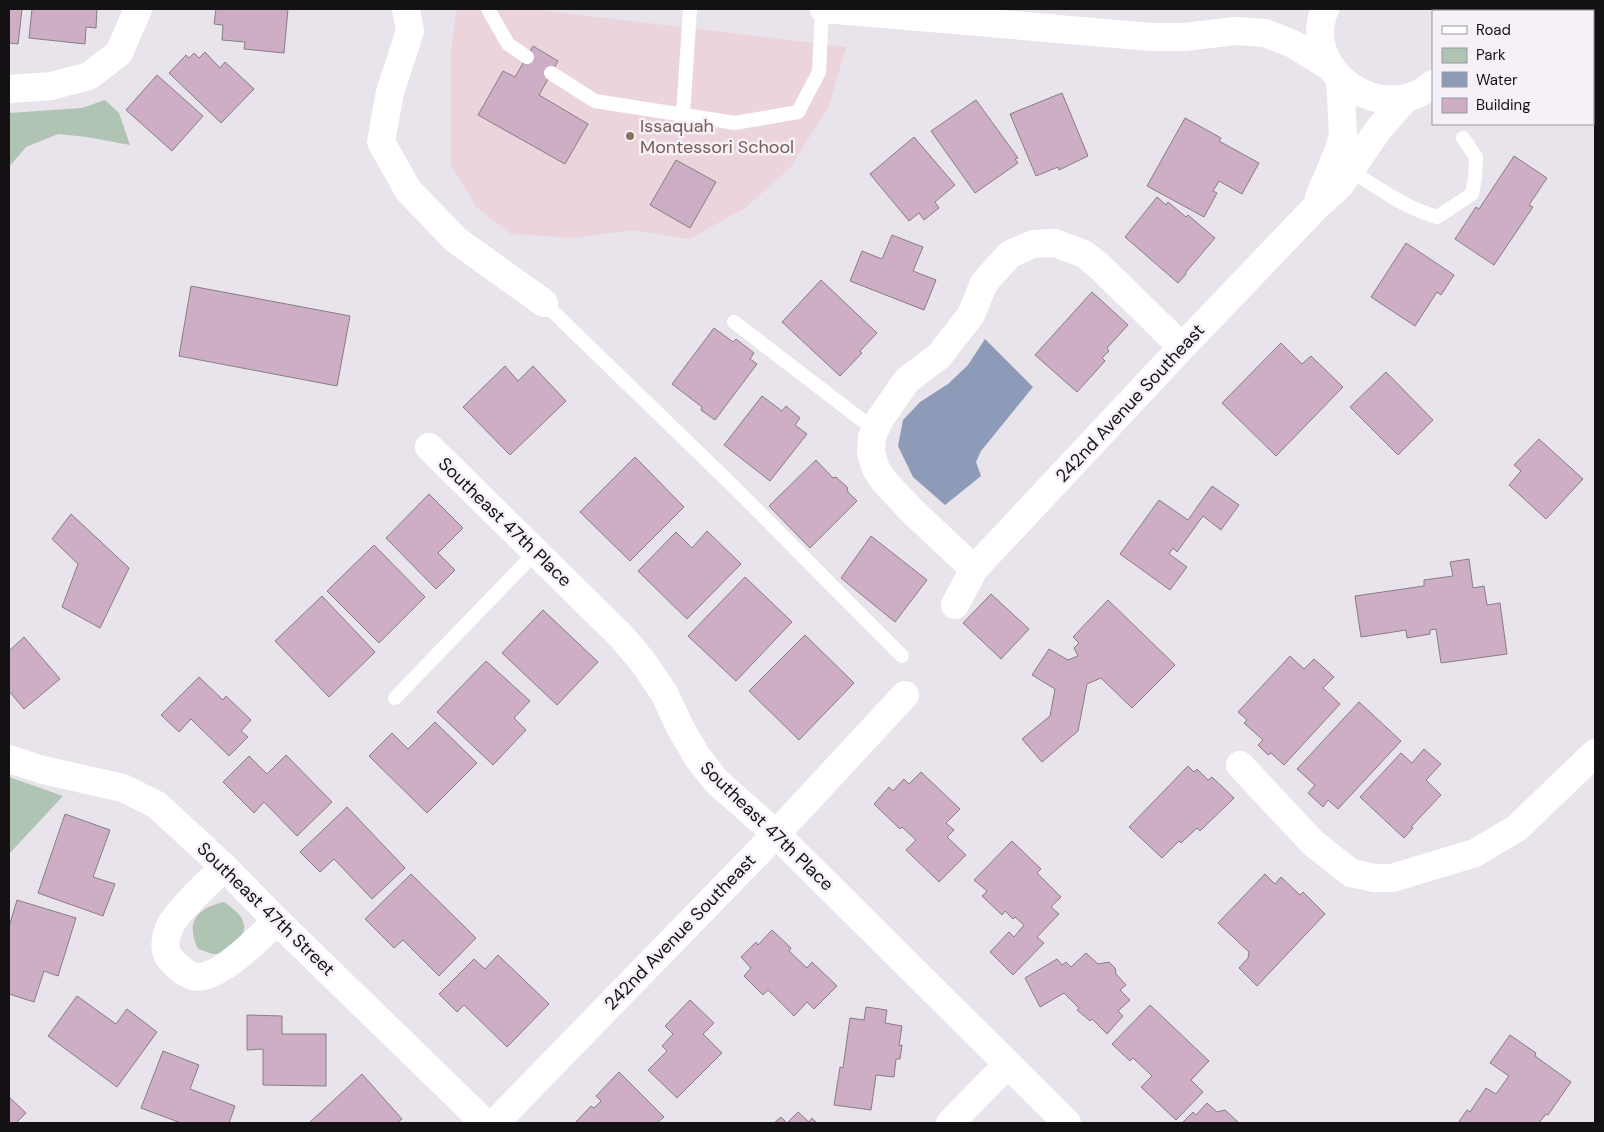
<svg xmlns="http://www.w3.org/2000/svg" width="1604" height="1132" font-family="'DM Sans',sans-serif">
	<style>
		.education { fill: #ecd4dd }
		.green { fill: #b0c4b3 }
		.water { fill: #8d9bb9 }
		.building { fill: #ceaec4; stroke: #867e83 }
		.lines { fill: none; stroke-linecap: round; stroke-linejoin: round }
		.lane { stroke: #fff; stroke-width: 14 }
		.street { stroke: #fff; stroke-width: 28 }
		.secondary { stroke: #fff; stroke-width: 28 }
		.education-dot { fill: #8d6e63; stroke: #f6f0f8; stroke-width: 2 }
		.labels { text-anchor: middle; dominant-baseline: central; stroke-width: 5; stroke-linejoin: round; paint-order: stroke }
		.education-label { font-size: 18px; fill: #785e54; stroke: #f6f0f8; text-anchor: start }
		.street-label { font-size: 18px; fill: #131114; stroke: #f6f0f8 }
	</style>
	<rect width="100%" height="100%" fill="#e9e3eb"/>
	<path class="education" d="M456 9H531L846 47 829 106 790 168 745 208 690 239 632 230 575 238 511 234 476 207 451 165V52Z"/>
	<path class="green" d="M105 100 119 113 130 145 87 137 58 134 26 147 9 167V113L82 108Z
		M9 777 63 796 9 854Z
		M224 902C232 908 243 915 244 925 246 938 226 956 213 954 208 953 203 950 198 949 185 922 197 908 224 902Z"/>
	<path class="water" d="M985 339 1033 387 981 451 976 462 981 476 945 505 913 477 898 446 903 420 920 402 948 384 968 365Z"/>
	<path class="building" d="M9 9H22L18 44 9 43Z
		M32 9H97L96 28 86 27 85 44 29 38Z
		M216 9H288L284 53 244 49 245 42 222 40 223 25 214 24Z
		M533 46 558 61 539 95 588 124 565 164 478 115 503 71 515 77Z
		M205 52 220 68 225 62 254 89 221 123 169 73 186 55 189 58 194 53 199 58Z
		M157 75 203 116 172 151 126 110Z
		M1062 93 1088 156 1059 170 1058 167 1036 176 1010 114Z
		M976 100 1018 158 1015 159 1018 163 975 193 931 131Z
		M1185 118 1221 138 1219 141 1259 163 1242 194 1219 181 1213 191 1217 193 1204 217 1147 186Z
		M914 137 955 185 935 202 939 208 924 220 919 213 909 221 870 174Z
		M1514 156 1547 178 1529 205 1533 207 1494 265 1455 239 1476 207 1479 209Z
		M676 160 716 182 690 228 650 205Z
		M1157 197 1166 205 1168 202 1186 217 1188 215 1215 238 1186 272V274L1178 283 1125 237Z
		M892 235 923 247 913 271 936 280 924 310 850 281 862 251 882 259Z
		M1406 243 1454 275 1441 295 1437 292 1415 326 1371 297Z
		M821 280 877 333 860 351 862 353 840 376 782 322Z
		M191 286 350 316 337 386 179 356Z
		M1092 292 1128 325 1107 348 1109 351 1102 358 1105 361 1077 392 1035 355Z
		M714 328 733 342 736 339 754 353 750 359 757 364 715 420 701 410 702 407 672 384Z
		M1281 343 1302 364 1311 356 1343 387 1276 456 1222 403Z
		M505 366 518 381 533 366 566 401 510 455 463 407Z
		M1386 372 1433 420 1398 455 1350 407Z
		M762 396 782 411 786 406 800 418 795 425 807 434 770 481 724 445Z
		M1539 439 1583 479 1546 519 1509 485 1521 471 1514 465Z
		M635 457 684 507 630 561 580 512Z
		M816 460 833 478 836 477 847 487 848 492 857 501 810 548 769 506Z
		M1212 486 1239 505 1221 530 1203 516 1177 552 1173 548 1169 554 1187 567 1170 590 1120 554 1159 500 1188 520Z
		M429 494 463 528 438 553 455 570 436 589 386 538Z
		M71 514 129 568 100 628 62 607 78 564 52 539Z
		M707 531 741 564 687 619 638 571 676 532 692 548Z
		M871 536 927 580 895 622 841 578Z
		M374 545 425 597 379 643 327 591Z
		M1469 559 1473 588 1484 586 1487 605 1500 603 1507 654 1441 663 1436 629 1430 630V634L1407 638 1406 630 1361 637 1355 596 1424 586V580L1453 576 1450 562Z
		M745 577 792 622 736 681 688 636Z
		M991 594 1029 629 1001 659 963 623Z
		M322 596 375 652 329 697 275 641Z
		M1108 600 1175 665 1132 708 1101 678 1087 684 1078 731 1042 762 1022 739 1050 716 1055 689 1032 675 1049 649 1068 660 1078 656 1074 648 1079 643 1073 637Z
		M543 610 598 662 557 705 502 653Z
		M805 635 854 683 799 740 749 691Z
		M24 637 60 679 24 709 9 691V651Z
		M1290 656 1304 669 1314 659 1334 677 1323 688 1340 704 1284 765 1271 753 1268 755 1258 745 1263 740 1244 723 1247 720 1238 712Z
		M486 661 530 701 514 718 526 730 493 765 437 712Z
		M199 677 223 700 226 696 251 720 241 731 248 737 229 756 191 719 179 732 161 715Z
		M1359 702 1401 741 1338 809 1328 800 1323 807 1308 793 1315 785 1297 769Z
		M435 722 477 763 427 813 369 756 392 733 408 749Z
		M1424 749 1441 764 1426 780 1441 795 1411 827 1413 828 1404 838 1360 797 1401 753 1412 763Z
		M286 755 332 802 297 836 264 802 254 813 223 782 249 756 267 774Z
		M1188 766 1194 772 1197 769 1208 780 1212 777 1234 798 1200 831 1197 828 1181 843 1179 841 1162 858 1129 827Z
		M921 772 960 809 946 823 954 830 947 837 966 855 939 882 906 850 916 840 902 827 900 829 874 804 889 787 893 791 904 779 909 784Z
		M347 807 405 868 372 899 334 859 320 872 300 852Z
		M65 814 110 830 93 877 115 884 103 916 38 893Z
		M1012 841 1041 869 1037 873 1061 897 1051 907 1059 914 1037 937 1044 943 1013 975 990 952 1009 932 1014 937 1024 925 1015 917 1013 919 1005 911 1002 915 982 896 987 891 974 880Z
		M411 874 476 938 439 976 403 940 394 948 365 919Z
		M1265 874 1275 884 1281 877 1300 895 1303 892 1325 914 1257 986 1239 968 1248 958 1249 952 1218 923Z
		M17 900 76 918 58 976 44 971 34 1002 9 994V927Z
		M772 930 791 948 789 951 807 968 812 962 837 986 814 1009 807 1002 794 1016 768 990 763 995 744 976 751 968 741 957 756 942 758 945Z
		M1086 953 1098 964 1109 962 1115 968 1116 974 1126 985 1120 990 1130 1000 1118 1011 1123 1016 1107 1034 1092 1019 1090 1021 1077 1010 1079 1008 1064 993 1040 1007 1025 978 1057 959 1062 965 1066 962 1071 967Z
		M498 955 549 1004 507 1047 464 1005 457 1012 439 994 474 959 485 969Z
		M77 996 116 1024 127 1009 157 1032 117 1087 48 1036Z
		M690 1000 714 1023 703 1034 722 1053 677 1098 648 1070 667 1051 662 1046 673 1034 665 1026Z
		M1150 1005 1209 1061 1191 1080 1203 1092 1176 1120 1141 1087 1152 1076 1133 1058 1130 1061 1112 1044Z
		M866 1007 887 1010 885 1023 902 1026 899 1046 902 1045 900 1059H896L894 1077 876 1075 871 1110 834 1105 840 1067 843 1068 850 1018 864 1020Z
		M247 1015 282 1016V1034H326V1086L263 1085V1049L247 1050Z
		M1510 1035 1536 1053 1535 1056 1571 1082 1548 1115 1546 1114 1539 1123H1458L1467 1110 1470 1112 1486 1088 1496 1094 1509 1076 1490 1063Z
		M163 1051 199 1065 190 1089 235 1106 229 1123H181L141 1108Z
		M619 1072 664 1117 657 1123H575L591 1106 594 1108 601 1101 596 1096Z
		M362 1074 402 1119 397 1123H309Z
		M9 1097 26 1113 16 1123H9Z
		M1207 1103 1217 1112 1225 1110 1239 1123H1182L1193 1112 1196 1115Z
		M798 1112 809 1122 812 1118 817 1123H774L781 1117 787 1123Z"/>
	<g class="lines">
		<path class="lane" d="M488 9 508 44 527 57
			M551 73 595 101 735 123 798 112 819 72 822 9
			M683 115 690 9
			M1351 171C1380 189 1403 207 1437 217L1472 194 1475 178 1476 157 1463 138
			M544 303 732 485 902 656
			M734 322 875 430
			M395 698 536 552"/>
		<path class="street" d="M406 9 410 31 390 92 381 142 408 190 456 240 544 303
			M9 89 51 86 89 76 119 53 138 9
			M1319 197 1339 150 1343 134 1340 78
			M429 447 622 637 643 662 664 693 681 729 698 758 716 781 776 834 1067 1123
			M974 569 912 511 884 481 876 469 871 453 872 437 875 430 880 419 907 380 939 356 971 315 984 283 1010 254 1033 244 1055 243 1084 254 1098 265 1182 347
			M955 605 974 569 1182 347 1315 208 1340 185 1378 130 1405 99
			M9 759 43 770 123 788 157 805 224 867 277 921 485 1123
			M1240 765 1313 843 1351 873 1374 878H1392L1475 853 1517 828 1595 753
			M224 867C211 880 177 911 170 926 165 937 162 952 172 961 178 967 185 974 193 976 216 983 261 936 277 921
			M495 1123 776 834 905 695
			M950 1123 1008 1064"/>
		<path class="secondary" d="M824 9 1152 37H1184L1236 31 1265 33 1293 44 1332 68
			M1325 9C1299 71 1382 128 1433 84
			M1454 9 1455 11
			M1480 9 1485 11
			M1593 17 1595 16
			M1593 62H1595"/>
	</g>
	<circle class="education-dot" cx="630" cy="136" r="5"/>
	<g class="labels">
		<g class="education-label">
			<text x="640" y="126">Issaquah<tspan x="640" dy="21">Montessori School</tspan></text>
		</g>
		<g class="street-label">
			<text transform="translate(1130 403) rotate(-47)">242nd Avenue Southeast</text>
			<text transform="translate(505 522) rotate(44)">Southeast 47th Place</text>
			<text transform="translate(767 826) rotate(44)">Southeast 47th Place</text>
			<text transform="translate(266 909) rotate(44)">Southeast 47th Street</text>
			<text transform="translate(680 932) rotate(-46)">242nd Avenue Southeast</text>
		</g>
	</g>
	<rect width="1604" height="1132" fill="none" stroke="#131114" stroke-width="20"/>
	<rect x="1432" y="10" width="162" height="115" fill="#f6f0f8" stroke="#9b979d"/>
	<rect x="1442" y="26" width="25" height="8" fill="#ffffff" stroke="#9b979d"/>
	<text x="1476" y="35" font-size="15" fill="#131114">Road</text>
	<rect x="1442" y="48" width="25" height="15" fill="#b0c4b3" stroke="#9b979d"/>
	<text x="1476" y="60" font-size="15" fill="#131114">Park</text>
	<rect x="1442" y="72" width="25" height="15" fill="#8d9bb9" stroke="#9b979d"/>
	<text x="1476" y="85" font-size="15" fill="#131114">Water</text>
	<rect x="1442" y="98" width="25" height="15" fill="#ceaec4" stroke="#9b979d"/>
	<text x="1476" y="110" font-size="15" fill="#131114">Building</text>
</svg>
